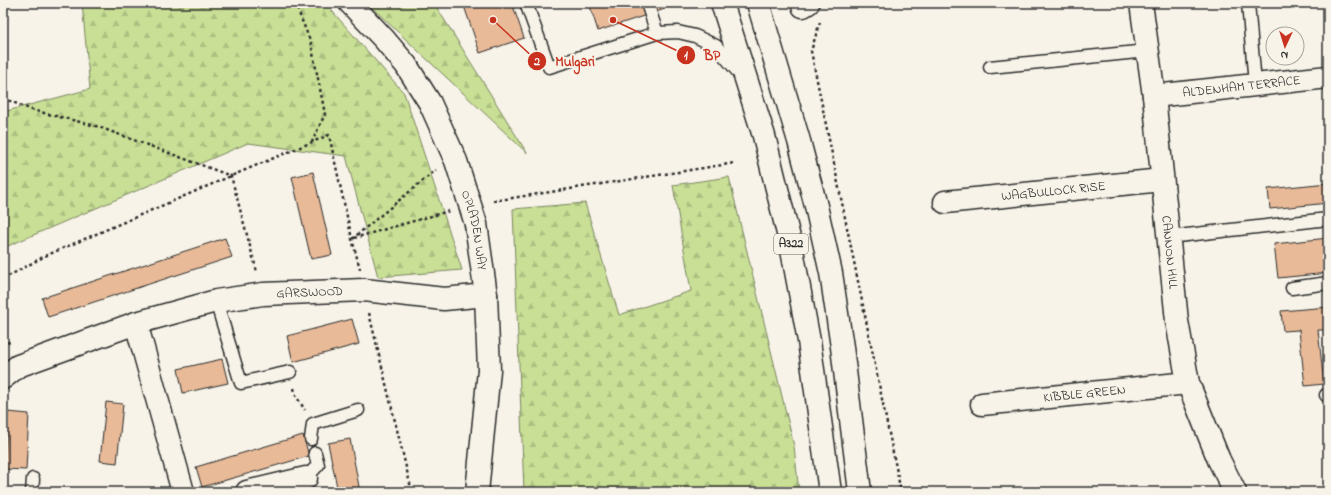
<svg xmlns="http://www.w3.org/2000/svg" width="1331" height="495" font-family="'Indie Flower',sans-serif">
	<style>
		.forest { fill: url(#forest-firs); stroke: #7a8560 }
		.building { fill: #e8ba98; stroke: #2b2b2b }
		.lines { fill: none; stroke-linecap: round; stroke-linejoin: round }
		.service-casing { stroke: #2b2b2b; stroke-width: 15 }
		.minor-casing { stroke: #2b2b2b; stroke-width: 25 }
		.trunk-casing { stroke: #2b2b2b; stroke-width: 25 }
		.path { stroke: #2b2b2b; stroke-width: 2.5; stroke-dasharray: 3 3; stroke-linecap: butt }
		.service { stroke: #f7f3e8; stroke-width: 12 }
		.minor { stroke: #f7f3e8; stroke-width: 22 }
		.trunk { stroke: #f7f3e8; stroke-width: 22 }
		.labels { text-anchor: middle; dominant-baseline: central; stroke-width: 4; stroke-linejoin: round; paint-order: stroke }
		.shield { fill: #f7f3e8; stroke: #686764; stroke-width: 1 }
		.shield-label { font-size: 12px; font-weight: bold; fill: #2b2b2b }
		.street-label { font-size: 13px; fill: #2b2b2b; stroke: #f7f3e8 }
		.leader { fill: none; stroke: #c8321e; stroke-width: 1.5 }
		.callout-dot { fill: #c8321e; stroke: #f7f3e8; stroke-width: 1.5 }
		.mark-label { font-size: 12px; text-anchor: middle; font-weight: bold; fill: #fff }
		.callout-label { font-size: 14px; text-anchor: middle; font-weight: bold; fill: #c8321e; stroke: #f7f3e8; stroke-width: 4; stroke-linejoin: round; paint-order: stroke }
	</style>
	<defs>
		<pattern id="forest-firs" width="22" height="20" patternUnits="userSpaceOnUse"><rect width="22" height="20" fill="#c8df95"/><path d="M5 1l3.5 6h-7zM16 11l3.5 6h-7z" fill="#acc081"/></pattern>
	</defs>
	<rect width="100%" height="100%" fill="#f7f3e8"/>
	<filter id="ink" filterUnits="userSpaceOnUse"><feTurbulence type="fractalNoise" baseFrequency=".025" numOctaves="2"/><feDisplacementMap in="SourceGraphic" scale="8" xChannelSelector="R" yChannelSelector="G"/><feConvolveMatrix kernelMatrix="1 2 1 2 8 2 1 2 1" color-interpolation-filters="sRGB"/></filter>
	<g filter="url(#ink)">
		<path class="forest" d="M82 3H325L404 93 462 270 378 277 346 156 248 143 3 248V112L90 89Z
			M367 3H434L527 153Z
			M729 177 794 446 799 492H524L513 209 585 203 619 315 691 291 673 185Z"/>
		<path class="building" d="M463 3H512L524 38 480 53Z
			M589 3H664L665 9 598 31Z
			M313 172 332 255 311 259 292 177Z
			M1328 183V203L1270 209 1268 189Z
			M225 238 232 257 48 317 42 298Z
			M1328 238V273L1278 278 1274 244Z
			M1328 307V330H1318L1324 384 1305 386 1299 330 1283 331 1281 311Z
			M352 319 359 344 293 362 287 336Z
			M222 359 228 383 183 393 178 369Z
			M106 402 123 404 117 463 100 461Z
			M8 412 29 414 26 470 4 469Z
			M303 435 309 456 202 487 196 467Z
			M350 439 360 492H338L328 443Z"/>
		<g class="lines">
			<defs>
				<path id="service" d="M526 3 549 67 657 33 678 32 695 36 716 46 739 73
					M647 3 657 33
					M1248 3 1255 84
					M990 67 1147 51
					M1169 237 1328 219
					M1292 288 1328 283
					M216 301 241 383 290 372
					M1326 395 1328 394
					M311 439 313 424 358 410
					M306 478 318 465 315 453
					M32 492 33 479"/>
				<g id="minor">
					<path id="s1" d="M350 3 384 39 406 65 430 103 456 161 476 224 486 295 489 370 477 492"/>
					<path id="s2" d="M1141 3 1154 96 1177 321 1188 383 1219 460 1235 492"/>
					<path d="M803 6 808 3"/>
					<path id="s3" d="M1154 96 1328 77"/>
					<path id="s4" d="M945 202 1162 180"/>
					<path d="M136 323 183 492"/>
					<path id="s5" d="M3 378 18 366 136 323 216 301 263 294 364 290 444 299 486 295"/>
					<path id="s6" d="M982 404 1188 383"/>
					<path d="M247 492 306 478"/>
				</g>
				<path id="trunk" d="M722 3 764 136 792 250 809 341 830 492
					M758 3 799 141 816 206 831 273 842 347 860 492"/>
			</defs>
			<use href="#service" class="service-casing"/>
			<use href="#minor" class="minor-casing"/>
			<use href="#trunk" class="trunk-casing"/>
			<path class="path" d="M295 3 311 43 325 114 312 142
				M820 22 811 51 901 492
				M3 98 32 110 96 126 231 176 257 272
				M493 201 735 163
				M354 238 449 211
				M352 239 436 170
				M3 279 45 256 231 176 329 135 352 239 360 269
				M369 313 412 492
				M3 330 10 346
				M294 388 296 396 305 410"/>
			<use href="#service" class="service"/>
			<use href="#minor" class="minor"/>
			<use href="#trunk" class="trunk"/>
		</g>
	</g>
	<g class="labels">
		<rect class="shield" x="774" y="234" width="34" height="20" rx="3"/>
		<g class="shield-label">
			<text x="791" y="244">A322</text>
		</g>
		<g class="street-label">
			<text stroke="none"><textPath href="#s3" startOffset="88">ALDENHAM TERRACE</textPath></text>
			<text stroke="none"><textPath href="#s4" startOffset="109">WAGBULLOCK RISE</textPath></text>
			<text stroke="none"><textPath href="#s1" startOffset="264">OPLADEN WAY</textPath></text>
			<text stroke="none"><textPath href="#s2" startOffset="251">CANNON HILL</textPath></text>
			<text stroke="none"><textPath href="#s5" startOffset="322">GARSWOOD</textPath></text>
			<text stroke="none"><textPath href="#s6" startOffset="103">KIBBLE GREEN</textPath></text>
		</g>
	</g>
	<path class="leader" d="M613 20L686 55M493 20L537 61"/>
	<g class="callout-dot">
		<circle cx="613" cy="20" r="4"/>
		<circle cx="493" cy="20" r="4"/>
		<circle cx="686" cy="55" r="10"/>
		<circle cx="537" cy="61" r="10"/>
	</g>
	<g class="mark-label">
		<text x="686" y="59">1</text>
		<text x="537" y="65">2</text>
	</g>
	<g class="callout-label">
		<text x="712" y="60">BP</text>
		<text x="575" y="66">Mulgari</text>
	</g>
	<rect width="1331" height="495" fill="none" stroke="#f7f3e8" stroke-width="16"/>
	<rect x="8" y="8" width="1315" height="479" fill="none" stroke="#2b2b2b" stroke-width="1.5" filter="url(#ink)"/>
	<g transform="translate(1285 46) rotate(184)"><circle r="19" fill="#f7f3e8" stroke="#a5a39c"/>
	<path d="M0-3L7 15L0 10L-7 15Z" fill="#c8321e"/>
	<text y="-6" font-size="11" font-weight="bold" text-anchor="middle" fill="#2b2b2b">N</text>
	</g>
</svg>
